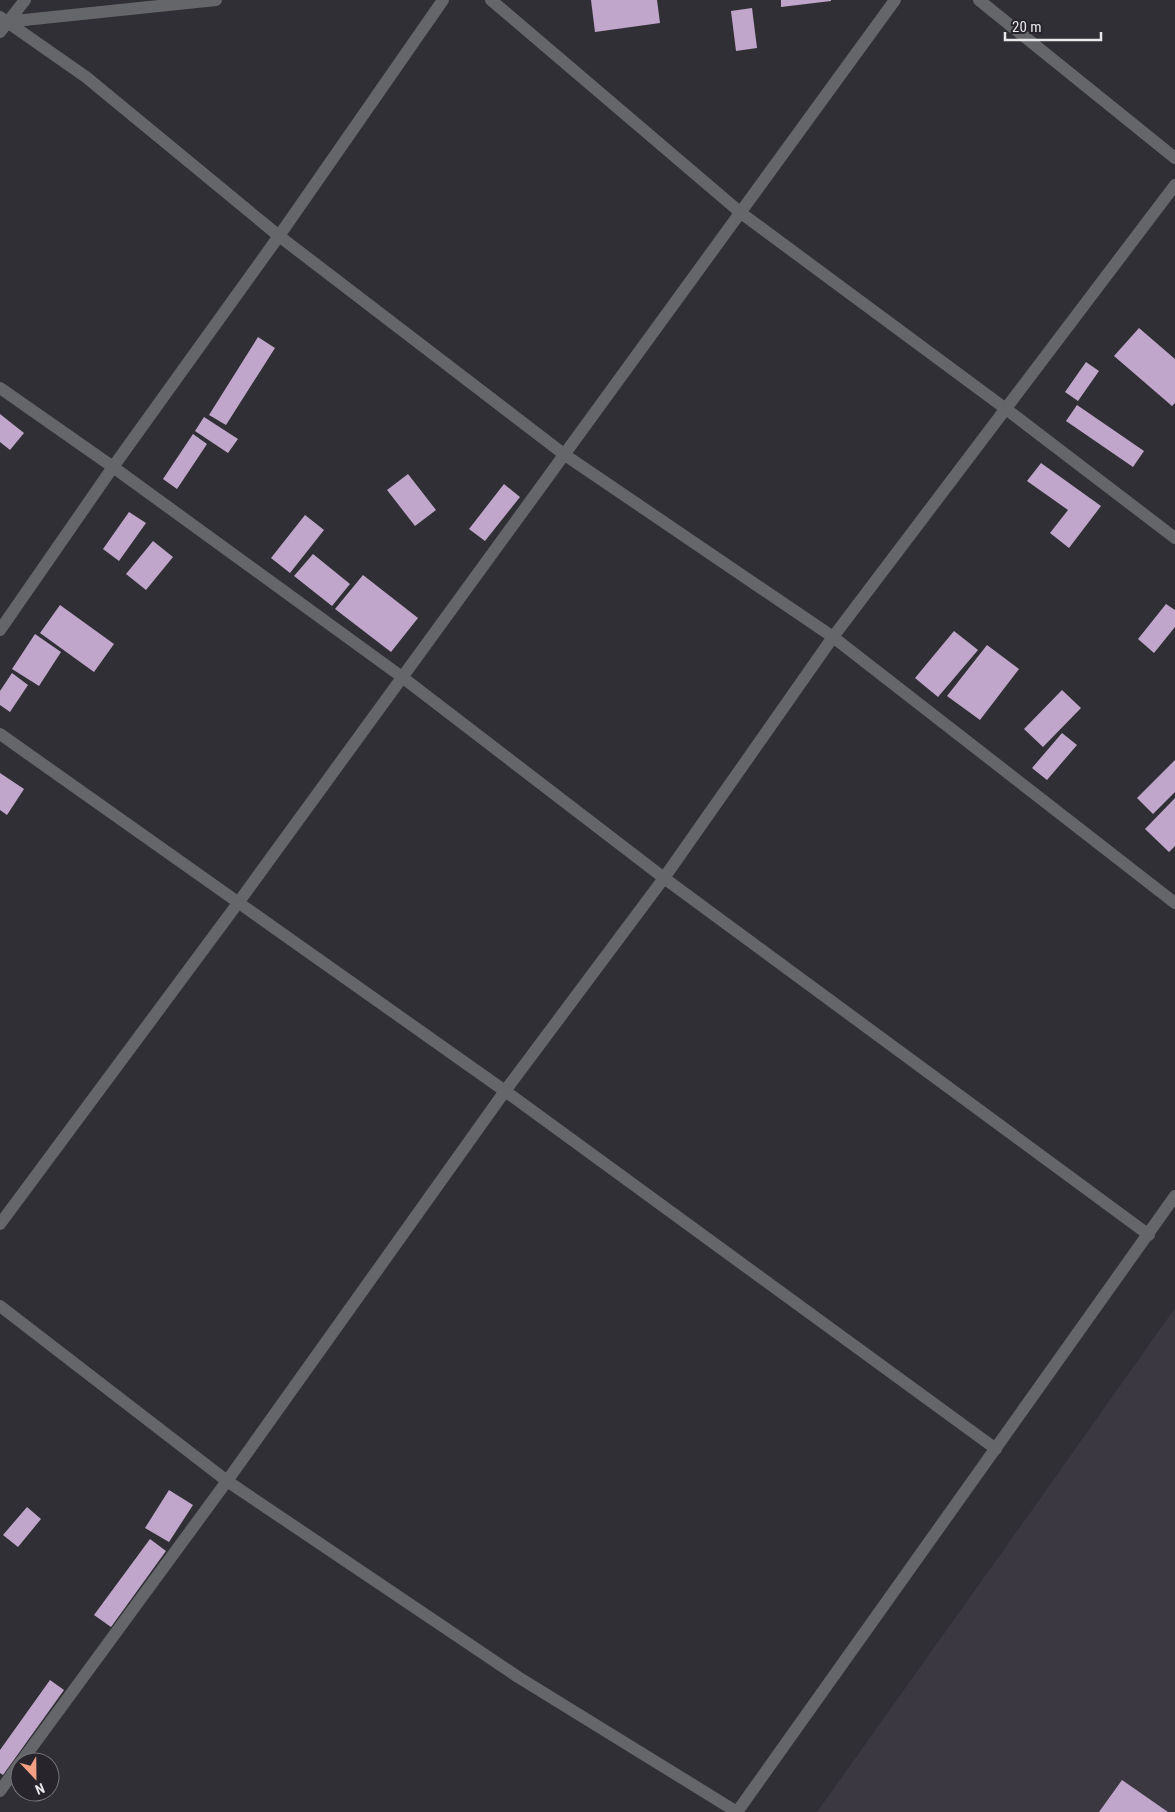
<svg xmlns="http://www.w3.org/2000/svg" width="1175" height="1812" font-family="'Roboto Condensed',sans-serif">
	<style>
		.built { fill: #3b3842 }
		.building { fill: #c1a6cc }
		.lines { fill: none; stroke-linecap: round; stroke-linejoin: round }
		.minor { stroke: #656669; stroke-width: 12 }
	</style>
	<rect width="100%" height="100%" fill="#302f35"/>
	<path class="built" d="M1175 1308V1812H817L1042 1496Z"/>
	<path class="building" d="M591 0H657L660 23 595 32Z
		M781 0H831V1L781 7Z
		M752 8 757 48 736 51 731 11Z
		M1139 328 1175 359V403L1172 406 1114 356Z
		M258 337 275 348 226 425 209 415Z
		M1086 362 1099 371 1078 401 1065 392Z
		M1077 405 1144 451 1133 467 1066 421Z
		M0 414 24 433 10 450 0 442Z
		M204 417 238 439 228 453 195 431Z
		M193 434 207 444 177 489 163 479Z
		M1041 463 1101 506 1069 548 1050 533 1068 510 1027 481Z
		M408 474 436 510 415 526 387 490Z
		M504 484 520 497 485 541 469 529Z
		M129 512 146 523 119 561 103 549Z
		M305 515 324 530 290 573 271 558Z
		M153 541 173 557 146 590 126 574Z
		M313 554 350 584 332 606 294 576Z
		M363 575 418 618 391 652 335 609Z
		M1166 604 1175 610V627L1154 653 1138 639Z
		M60 605 114 644 94 672 40 633Z
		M954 631 978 650 938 697 915 678Z
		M35 634 61 652 39 686 12 669Z
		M987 645 1019 669 980 720 947 696Z
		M12 673 28 685 10 712 0 705V691Z
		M1062 690 1081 708 1043 747 1024 729Z
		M1062 733 1077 745 1047 780 1032 768Z
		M1175 760V792L1153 814 1137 798Z
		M0 773 24 789 7 815 0 810Z
		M1175 798V846L1169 852 1145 829Z
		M169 1490 193 1505 169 1542 145 1528Z
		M27 1507 41 1519 18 1547 3 1535Z
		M150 1539 166 1551 111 1627 94 1615Z
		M50 1680 64 1690 3 1775 0 1773V1750Z
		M1122 1780 1168 1812H1099Z"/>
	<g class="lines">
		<path class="minor" d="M491 0 741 213 1006 409 1175 538
			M979 0 1175 158
			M0 17 86 77 279 236 565 455 833 637 1175 903
			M5 22 216 0
			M0 32 25 0
			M0 388 113 467 402 677 664 878 1149 1235
			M0 630 113 467 279 236 443 0
			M0 734 505 1091 996 1449
			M0 1224 238 903 895 0
			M0 1306 227 1481 518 1677 737 1812
			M21 1762 227 1481 505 1091 664 878 833 637 1175 185
			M0 1791 20 1763
			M737 1812 1175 1196"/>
	</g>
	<g transform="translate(35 1777) rotate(158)"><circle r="24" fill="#27252b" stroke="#747378"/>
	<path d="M0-4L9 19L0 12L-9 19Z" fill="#f39f83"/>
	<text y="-8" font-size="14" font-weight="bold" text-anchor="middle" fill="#e8e8eb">N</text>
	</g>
	<path d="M1005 32v8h96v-8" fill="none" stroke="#e8e8eb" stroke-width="2.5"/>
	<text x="1012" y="32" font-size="15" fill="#e8e8eb" stroke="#27252b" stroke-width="4" paint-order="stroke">20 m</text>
</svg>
